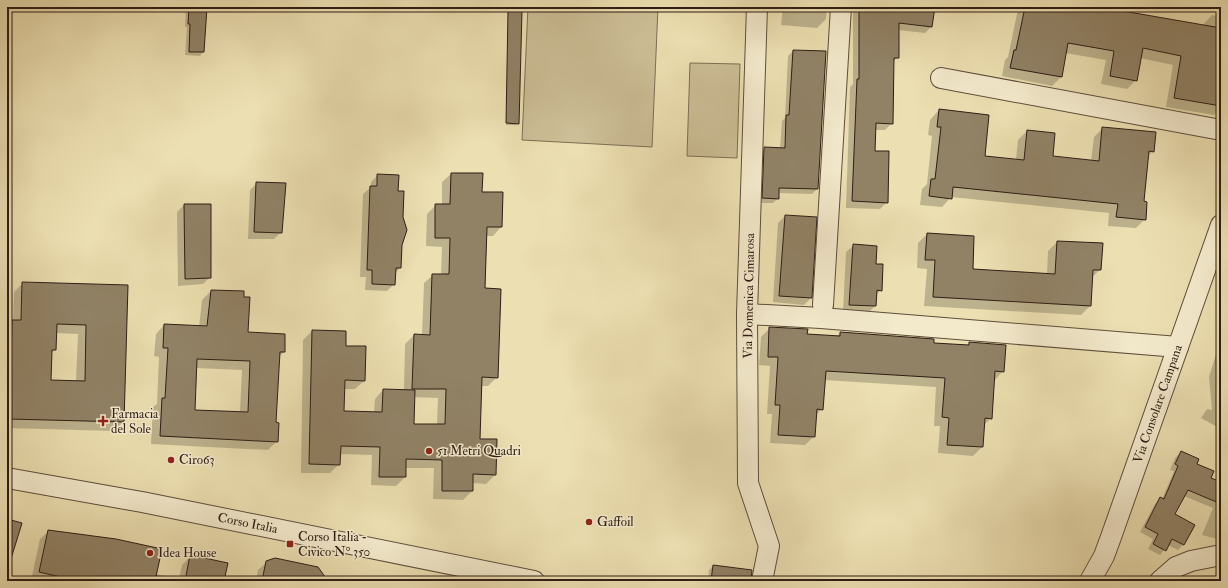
<svg xmlns="http://www.w3.org/2000/svg" width="1228" height="588" font-family="'IM FELL Double Pica',serif">
	<style>
		.green { fill: #ccbe96; stroke: #7d6e56 }
		.shadow { fill: #0003; fill-rule: evenodd }
		.building { fill: #918266; stroke: #2e1d15; fill-rule: evenodd }
		.lines { fill: none; stroke-linecap: round; stroke-linejoin: round }
		.minor-casing { stroke: #5e4e3c; stroke-width: 22 }
		.minor { stroke: #f3eacc; stroke-width: 20 }
		.poi-dot { fill: #8f2418; stroke: #f3eacc; stroke-width: 1.5 }
		.labels { text-anchor: middle; dominant-baseline: central; stroke-width: 3; stroke-linejoin: round; paint-order: stroke }
		.street-label { font-size: 13px; fill: #2e1d15; stroke: #f3eacc }
		.poi-label { font-size: 13px; fill: #2e1d15; stroke: #f3eacc; text-anchor: start }
	</style>
	<rect width="100%" height="100%" fill="#ecdfb1"/>
	<filter id="stains"><feTurbulence type="fractalNoise" baseFrequency=".005" numOctaves="4"/><feColorMatrix values="0 0 0 0 .2 0 0 0 0 .09 0 0 0 0 .02 0 0 0 .5 -.17"/></filter>
	<radialGradient id="worn" r=".72"><stop offset=".6" stop-color="#630" stop-opacity="0"/><stop offset="1" stop-color="#630" stop-opacity=".3"/></radialGradient>
	<path class="green" d="M528 7H658L652 147 522 140Z
		M690 63 740 64 737 158 687 156Z"/>
	<path class="shadow" d="M186 7H206L203 52 200 56 185 55 187 27H185Z
		M783 7H827L826 19 817 28 781 25Z
		M853 7H933L931 27 925 33 898 30V57L893 62 892 123 885 130H874V152L887 202 880 209 846 208 850 87 853 84Z
		M1014 7H1094L1202 26 1212 15 1221 17V108L1214 115 1166 107 1173 65 1140 58 1136 80 1127 89 1101 84 1106 60 1065 53 1061 77 1052 86 1002 76 1005 60 1008 57 1018 9Z
		M509 12H521L518 123 516 125H506Z
		M793 51 818 188 812 194 778 193V198L773 203H758L759 153 764 148 780 149 782 121 785 118 788 56Z
		M939 110 984 156 1016 160 1018 140 1027 131 1052 157 1091 161 1094 137 1103 128 1153 151 1148 156 1143 202 1145 219 1136 228 1108 226 1109 213 951 197 942 207 920 205 922 189 927 184 932 136 928 135 930 120Z
		M451 174H482L481 193 501 227 493 236H486L484 289 497 377 488 386H481L479 440 495 475 486 484 472 483V491L463 500 433 499 434 468H405V477L396 486 371 485 372 455 339 454V464L330 473H301L303 340 312 331 345 347 364 381 355 389H343V412H374L375 399 383 390H404L405 344 414 335H422L424 283 433 275H441L442 247 426 246 427 214 436 205H442V182ZM413 397 438 398 437 425H413Z
		M378 175 397 192 401 245 400 268 395 273 394 284 387 291 365 290 366 277H360L363 194 371 187V182Z
		M257 183 281 232 274 239H248L250 190Z
		M184 205 210 277 203 284 178 286 177 212Z
		M785 216 811 298 804 305 773 302 778 223Z
		M927 234 971 270 1047 275 1048 251 1057 242 1100 270 1091 278 1090 306 1081 315 924 306 927 269 917 268 918 243Z
		M853 246 875 265 881 290 876 295 875 306 868 313 843 311 846 252Z
		M23 283 127 286 123 422 114 431 7 428V326L13 321 14 292ZM56 333 78 334 76 382 50 381 51 354 55 349Z
		M211 291 247 333 284 352 278 357 275 422 277 441 268 450 151 444 153 407 157 404 159 357 154 356 156 334 164 325 199 327 202 300ZM196 368 242 370 240 412 194 411Z
		M770 328 806 335 836 337 840 333 933 344 966 346 969 343 1003 371 994 381 991 418 983 426 982 447 973 456 938 453 940 426H934L936 387 824 380 822 409 816 415 814 436 805 445 770 443 772 414H767L770 366 759 365 761 337Z
		M1220 349 1221 350V429L1201 418 1207 409 1212 410 1209 377 1216 354Z
		M1181 452 1210 478 1221 481V540L1202 535 1213 508 1184 496 1174 515 1183 545 1178 550 1168 545 1160 555 1148 549 1153 539 1140 532 1155 504 1161 498 1162 499 1174 471 1170 470 1175 458Z
		M7 520 21 524 7 570Z
		M49 531 156 574 179 579 182 565 191 556 223 581H31L40 539Z
		M267 562 327 581H328H256L258 570Z
		M713 566 750 581H708L709 570Z
		M1182 578 1192 581H1179Z"/>
	<path class="building" d="M189 7H207L204 52H189L190 24H188Z
		M859 7H935L932 27 899 23V58H894L893 124 876 123 875 151H889L888 203 852 201 857 79H859Z
		M1025 7H1100L1221 28V106L1174 98 1181 56 1143 48 1137 81 1110 76 1114 51 1068 43 1062 77 1010 68 1014 50H1016Z
		M508 11H522L519 124 506 123Z
		M793 50 826 51 818 189 779 188V199L762 198 764 147 785 148 786 115H789Z
		M939 109 989 115 985 156 1024 160 1027 130 1055 133 1053 156 1099 161 1102 127 1156 132 1154 152 1149 151 1144 201 1147 202 1146 220 1116 217 1118 204 953 187 952 199 929 196 931 179H935L941 127H937Z
		M451 173H483L482 192H503L502 227H487L485 288 501 289 498 378 482 377 480 439H497L496 475 473 474V491H442V460L406 459V477H379L380 447 341 446 340 465 309 464 312 330 346 331V346H366L365 381 345 380 344 411 382 412 383 389 415 390 414 424H445L446 389H412L414 334 430 335 432 274H449L450 238H435V204H450Z
		M377 174 399 175 398 191H404L403 217 407 230 402 245 401 268H396L395 285 372 284V270H367L370 186H377Z
		M256 182 286 183 282 233 254 232Z
		M184 204H211V278L185 279Z
		M785 215 817 217 812 298 779 296Z
		M927 233 974 236 973 269 1055 274 1057 241 1103 243 1101 270H1093L1091 306 933 297 935 260H925Z
		M853 244 877 246 876 264H883L882 291 877 290 876 306 849 305Z
		M22 282 128 285 124 422 9 419 12 320H21ZM57 324 86 325 85 381 51 380 52 350H56Z
		M211 290 244 291V297H250L248 332 285 334V352H280L276 422 279 423 278 442 160 436 162 398H165L168 348H163L164 324 207 326ZM197 359 250 361 248 412 195 410Z
		M769 327 808 329 807 334 840 336V332L934 339V343L969 345V342L1006 345 1004 372 995 371 992 419 985 418 983 447 947 445 949 418 942 417 945 378 826 371 823 410 817 409 815 437 778 435 780 405H775L778 357H768Z
		M1181 451 1199 459 1197 464 1214 471 1211 478 1221 482V504L1188 490 1175 514 1195 525 1184 545 1172 539 1166 551 1153 544 1158 534 1145 527 1160 497 1164 499 1178 466 1175 464Z
		M7 519 22 523 10 562H7Z
		M48 530 116 539 162 549 155 581H78L39 572Z
		M190 555 228 563 224 581H185Z
		M275 558 318 567 328 581H262L266 561Z
		M713 565 752 570 751 581H711Z"/>
	<g class="lines">
		<defs>
			<g id="minor">
				<path d="M757 7 747 314 748 483 769 546 762 581"/>
				<path d="M941 78 1221 130"/>
				<path d="M823 305 841 7"/>
				<path d="M747 314 821 318 1178 347"/>
				<path id="s1" d="M7 478 142 502 534 581"/>
				<path id="s2" d="M1090 581 1104 556 1111 537 1221 225"/>
				<path d="M1160 581 1176 567 1191 561 1221 555"/>
			</g>
		</defs>
		<use href="#minor" class="minor-casing"/>
		<use href="#minor" class="minor"/>
	</g>
	<g class="poi-dot">
		<path d="M101 415h4v4h4v4h-4v4h-4v-4h-4v-4h4z"/>
		<circle cx="429" cy="451" r="4"/>
		<circle cx="171" cy="460" r="4"/>
		<circle cx="589" cy="522" r="4"/>
		<rect x="286" y="540" width="8" height="8" rx="2"/>
		<circle cx="150" cy="553" r="4"/>
	</g>
	<g class="labels">
		<g class="street-label">
			<text transform="translate(749 296) rotate(-89)">Via Domenica Cimarosa</text>
			<text stroke="none"><textPath href="#s2" startOffset="190">Via Consolare Campana</textPath></text>
			<text stroke="none"><textPath href="#s1" startOffset="245">Corso Italia</textPath></text>
		</g>
		<g class="poi-label">
			<text x="111" y="414">Farmacia<tspan x="111" dy="15">del Sole</tspan></text>
			<text x="437" y="451">51 Metri Quadri</text>
			<text x="179" y="460">Ciro63</text>
			<text x="597" y="522">Gaffoil</text>
			<text x="298" y="537">Corso Italia -<tspan x="298" dy="15">Civico N° 350</tspan></text>
			<text x="158" y="553">Idea House</text>
		</g>
	</g>
	<rect width="1228" height="588" fill="none" stroke="#ecdfb1" stroke-width="24"/>
	<rect x="8" y="8" width="1212" height="572" fill="none" stroke="#2e1d15" stroke-width="2"/>
	<rect x="12" y="12" width="1204" height="564" fill="none" stroke="#2e1d15"/>
	<rect width="100%" height="100%" filter="url(#stains)"/>
	<rect width="100%" height="100%" fill="url(#worn)"/>
</svg>
